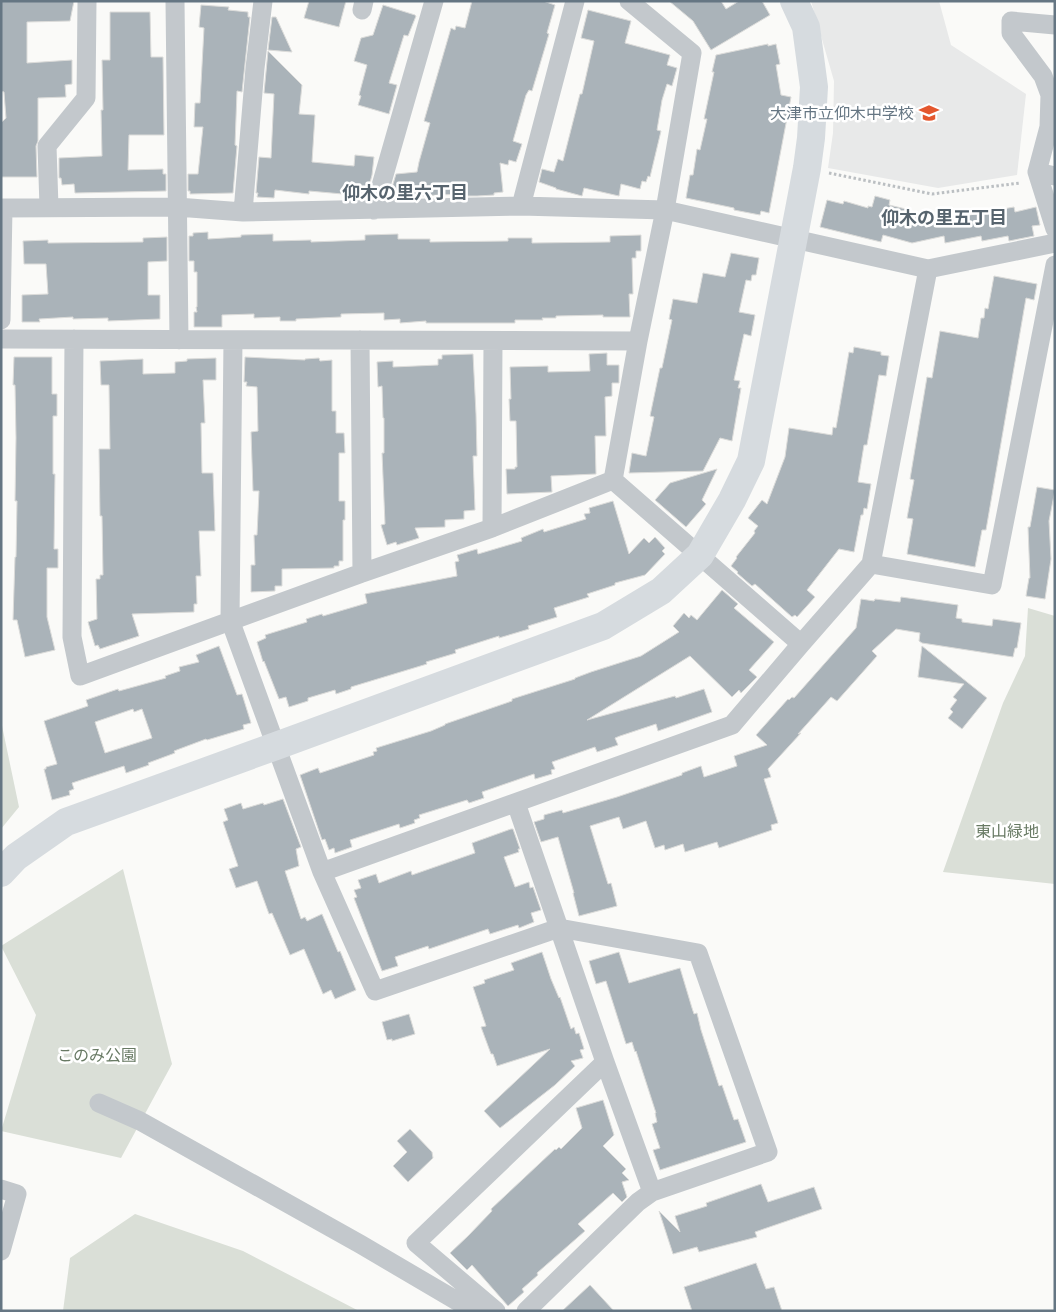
<svg xmlns="http://www.w3.org/2000/svg" width="1056" height="1312" font-family="'PT Sans','Noto Sans JP',sans-serif">
	<style>
		.built { fill: #e8e9e9 }
		.green { fill: #dadfd7 }
		.building { fill: #aab3b9; stroke: #dcdcda; fill-rule: evenodd }
		.lines { fill: none; stroke-linecap: round; stroke-linejoin: round }
		.path { stroke: #bbbfc2; stroke-width: 3; stroke-dasharray: 2.5 2.5; stroke-linecap: butt }
		.street { stroke: #c3c8cc; stroke-width: 19 }
		.secondary { stroke: #d6dbdf; stroke-width: 28 }
		.labels { text-anchor: middle; dominant-baseline: central; stroke-width: 5; stroke-linejoin: round; paint-order: stroke }
		.poi-label { font-size: 16px; fill: #657683; stroke: #fff; text-anchor: end }
		.park-label { font-size: 16px; fill: #687a64; stroke: #fff }
		.neighbourhood-label { font-size: 18px; font-weight: bold; fill: #57646e; stroke: #fff }
	</style>
	<rect width="100%" height="100%" fill="#fafaf8"/>
	<path class="built" d="M811 1H939L951 45 1026 94 1017 175 938 188 828 168 833 133 834 81Z"/>
	<path class="green" d="M1028 608 1055 616V884L943 872 1003 703 1025 656Z
		M1 721 19 807 1 829Z
		M123 869 172 1064 121 1158 1 1131 36 1015 1 946Z
		M135 1214 243 1251 359 1311H63L70 1258Z"/>
	<path class="building" d="M1 1H74L70 21 27 22V63L72 60V84L65 85 66 97 38 98V141L36 146 37 177H1V123L6 118 4 92 1 91Z
		M309 1H346L339 27 304 18Z
		M472 1H543L555 5 547 33 549 34 532 91 529 90 526 95 513 141 522 144 516 162 509 160 508 165 500 163 503 192 494 193V195L477 196H462V194L395 197V192L391 191 396 174 417 172 419 162 430 123 424 121 451 28 455 30 456 26 465 28Z
		M669 1H721L726 9 739 1H762L770 15 711 50 693 21Z
		M201 5 229 7 228 10 248 12V17H250L242 92 237 91 235 145 237 146 233 193 190 194V191H188V174H198L203 127H194L195 103H200L204 28 199 27Z
		M383 5 415 15 416 16 408 36 404 35 389 83 397 85 389 114 358 105 361 96 359 95 367 65 354 61 361 38 373 35Z
		M588 10 631 21 625 43 670 55 667 65 677 68 672 86 667 84 662 100 657 130 661 131 650 177 648 176 646 182 642 181 640 189 621 184 619 196 584 188 582 196 556 189V188L539 182 542 169 554 172 558 159 563 161 580 94H582L594 41 581 38Z
		M110 12H150L151 57H163L164 135H129L128 170 163 169V174H166V191L75 193 74 184 62 185 61 178H59V158L102 156 101 110H103L102 60H110Z
		M272 17H276L292 52 268 50Z
		M768 44V46L776 44 780 64 776 65 781 95 791 97 769 213 761 211 760 215 734 210V208L686 198 690 175H693L697 149 700 150 707 119H704L714 72H712L716 55Z
		M268 51 302 85 299 114 315 115 312 162 354 166 355 155 374 157 372 175 368 190H365V196L309 191V194L275 190 274 198 257 197 258 193H256L259 157 271 158 274 94 264 93Z
		M875 196 890 200 889 205 910 210 909 214 933 219 953 215V218L1014 207 1015 212 1036 207 1040 225 1032 226 1034 236 1009 241 1008 236 982 241 981 236 945 243 944 236 912 243 883 235 881 242 820 227 827 200 843 204 844 201 868 208V206L872 207Z
		M208 232V239L241 237V235L273 234V241L311 240V242L365 240V235L398 234V239H430V242L508 241V238H532V243L610 242V236L641 235V251H636V258H632L633 294H629L630 317H603V315L556 316V318H542L543 320H515V323H426V321L400 323V319L384 320V313L341 314V317L296 319V321H280V317L254 318V314L222 315V327H194V312H197L196 307H197V272H194V261H189V236H193V233Z
		M167 237V261L148 262V295H160V319L108 321V318L73 319V317L39 319 40 322H22V295L48 294 46 264H24L23 241 48 240V243L143 242V238Z
		M731 253 759 258 756 275H752L751 281 746 280 739 312 755 315 751 336 744 334 734 380 740 381 738 388H741L732 441 720 438 703 471 629 473 632 453 646 456 654 417 650 416 660 368H662L672 320 669 319 673 299 697 303 703 273 725 277Z
		M994 276 1037 284 1034 300 1026 298 986 530H982L975 567 907 554 913 519 907 518 914 480 910 479 927 377 932 378 940 331 978 338 981 318H984L985 308 988 309Z
		M854 347 881 352V355L889 356 886 376 879 375 867 445H864L858 482 871 484 867 509 864 508 863 515H861L854 552 839 549 807 590 815 597 797 617 795 615 792 617 755 584 752 586 737 573 738 572 731 566 737 558 736 557 755 533 754 531 758 526 748 518 762 500 767 504 785 457 789 428 832 435 833 427 836 428 849 352 853 353Z
		M607 353V365H619V383H612V396L605 397 606 436H595L596 474 551 476 552 492 507 494 506 469H515V467H517L516 421H510L509 399H511L510 367 548 366V372L590 371 589 354Z
		M473 354 476 414 477 456H473L475 510 464 511V519L445 520V527L415 528 419 538 397 545 396 542 387 545 381 525 385 524 382 453H384V418H383L382 386 378 387 377 362 393 361V367L438 365V359H442V355Z
		M14 357H52V394H57V416H53V474H55L54 549H58V568H47V617L55 650 25 657 17 620H13L15 557H16L17 501H15L16 438 15 385H13Z
		M245 357 305 360V359L319 358 320 361 332 360V411H336V433H344L345 453H339V501H345V520H343V561H339V566H334V568L282 569V586H275V591L251 592V565H255L254 535H257L259 491H253L251 432 258 431 257 387 246 386 247 382H244Z
		M216 358V380H203L205 423H201L202 473H213L215 531H199L201 576H196L197 604H194V612L132 614 139 636 100 649 98 645 95 646 88 622 97 619 96 579H100V575H103L102 516H100L99 449H110L109 385H101L100 361 143 359V374L175 373V362L187 361V359Z
		M717 469 702 500 706 504 686 527 655 500 670 483Z
		M1037 487 1055 490 1049 521 1051 559 1045 599 1026 596 1029 578H1030L1028 527H1030Z
		M613 501 629 554 644 538 649 543 655 537 665 548 662 551 665 554 645 575 615 583V585L587 594 589 597 554 608 557 617 528 626 529 629 499 638V636L455 650 456 653 426 662 427 664 351 687V689L336 694 335 690 308 698V701L289 707 286 697 279 699 264 661 263 662 257 642 266 638 265 635 307 622 306 619 322 614 323 616 367 603 365 594 457 576 455 562 459 561 457 555 477 549 478 554 522 541 521 538 543 529 544 532 586 519 584 514 590 513 589 508Z
		M722 590 738 604 734 608 774 642 749 670 757 677 741 693 739 690 732 697 690 656 587 720 675 696 676 698 704 689 712 712 658 731 656 724 620 736 615 738 618 745 597 752 595 747 552 762 555 769 551 770 552 774 535 779 534 774 482 792 484 798 469 803 467 800 419 815 420 818 414 820 415 823 400 828 399 824 350 840 352 847 335 853 334 848 329 850 325 839 322 840 300 775 318 768 320 773 374 755 373 752 377 751 376 748 431 731 445 725V724L512 701V699L575 679V678L591 672 641 656 679 632 673 626 684 613 689 618 691 615 697 620Z
		M901 597 958 605 956 618 962 619V622L992 626 993 619 1021 623 1017 648H1015L1013 657 922 643 919 641 920 633 896 629 872 651 877 656 837 701 831 697 798 734 801 733 768 769 771 777 764 779 778 823 771 825 772 830 719 848 717 842 685 852 683 844 665 850 664 845 655 848 646 821 623 829 619 817 590 826 608 884 611 883 617 906 579 916 573 893H574L558 837 541 842 534 822 544 819V815L562 810 563 813 617 797 682 775V773L701 766 704 777 737 766 734 756 767 745 756 735 788 699 789 700 792 697 794 698 856 628 861 599 874 601 875 599 900 602Z
		M219 646 237 695 242 694 251 723 243 725 244 729 207 740 206 739 174 751 175 753 148 763 149 765 126 773 124 766 72 783 74 789 69 791 70 795 52 800 44 769H46V767L57 764 44 721 88 706 86 700 118 689 119 691 166 678 165 676 180 671 179 667 199 662 196 655ZM133 709 134 712 142 709 152 738 105 753 95 722Z
		M922 646 987 698 962 729 948 718 953 712 950 709 957 700 953 697 964 684 918 677Z
		M283 799 301 847 296 849 299 866 285 871 301 919 305 917 307 921 322 914 338 952 340 951 356 990 335 999 331 990 323 994 304 949 290 955 272 913 269 914 257 881 236 888 229 869 238 866 223 822 228 820 224 809 241 803 243 809 263 803 264 805Z
		M511 829H513L520 849H518L519 852 504 857 515 887 529 882 530 888 533 887 541 910 531 913 534 922 519 928 518 925 490 934 488 929 429 949 428 946 395 957 398 966 382 971 354 898 357 897 354 890 361 888 358 880 376 874 379 883 411 871 412 875 475 853 472 843Z
		M542 952 551 979 559 998 560 997 571 1029 574 1027 576 1034 579 1033 584 1049 580 1050 583 1058 571 1061 575 1066 555 1085 500 1128 484 1111 550 1049 497 1066 493 1054H491L481 1027 486 1026 473 987 485 983 484 980 514 970 511 963Z
		M619 952 629 983 680 968 692 1008 694 1014 697 1013 701 1030 719 1086 722 1085 734 1120 738 1119 746 1142 660 1170 653 1150 660 1148 652 1124 657 1122 655 1113H656L636 1051 635 1052 632 1042 626 1044 606 981 596 984 589 961Z
		M409 1014 415 1034 392 1041V1039L387 1040 382 1022Z
		M603 1100 614 1135 603 1146 626 1169 622 1173 629 1180 622 1182 627 1197 622 1202 613 1193 578 1224 585 1231 537 1273 538 1275 522 1289 524 1292 508 1306 472 1265 467 1270 450 1253 468 1236 492 1211 491 1209 555 1149 556 1150 559 1147 561 1149 582 1128 576 1108Z
		M410 1129 432 1152 433 1158 408 1182 393 1166 407 1152 397 1141Z
		M761 1184 768 1202 814 1187 822 1209 755 1232 757 1237 699 1252 697 1247 673 1254 659 1211 680 1232 675 1216 707 1206 706 1203Z
		M756 1263 766 1289 774 1287 782 1311H692L684 1287Z
		M590 1285 614 1311H562Z"/>
	<g class="lines">
		<path class="path" d="M829 173 932 194 1020 183"/>
		<path class="street" d="M175 1 179 340
			M362 10 364 1
			M1055 25 1011 21V33L1043 76 1050 95 1049 127 1037 172 1055 176
			M1037 172 1055 229
			M521 206 575 1
			M49 207 47 146 86 98 87 1
			M374 210 434 1
			M243 212 255 68 263 1
			M1 320 3 208 177 207 243 212 521 206 665 210 928 269 1055 243
			M1 339 638 341
			M74 339 72 637 80 676 362 573 492 528 613 480
			M233 340 230 620 322 872 375 991 559 928 698 953 768 1152 652 1192 638 1202 526 1311
			M360 340 362 573
			M613 480 638 341 665 210 692 53 629 1
			M613 480 801 644
			M492 528 493 341
			M871 564 992 585 1055 265
			M516 803 605 1062 652 1192
			M322 872 732 725 801 644 871 564 928 269
			M99 1103 140 1121 360 1244 474 1311
			M1 1189 17 1194 1 1251
			M496 1311 416 1243 605 1062"/>
		<path class="secondary" d="M1 873 16 857 66 822 276 746 603 626 661 591 700 555 732 500 751 461 807 168 811 138 814 87 806 27 794 1"/>
	</g>
	<defs>
		<symbol id="school-bare" viewBox="-9 -9 18 18"><path d="M0-5L7-2L0 1L-7-2ZM-4 1L0 2.5L4 1V4Q0 6-4 4Z" fill="#e4572e" stroke="#fff" stroke-width="2.5" paint-order="stroke"/></symbol>
	</defs>
	<g fill-rule="evenodd">
		<use href="#school-bare" x="915" y="99" width="28" height="28"/>
	</g>
	<g class="labels">
		<g class="poi-label">
			<text x="914" y="113">大津市立仰木中学校</text>
		</g>
		<g class="park-label">
			<text x="1007" y="831">東山緑地</text>
			<text x="97" y="1055">このみ公園</text>
		</g>
		<g class="neighbourhood-label">
			<text x="405" y="192">仰木の里六丁目</text>
			<text x="944" y="217">仰木の里五丁目</text>
		</g>
	</g>
	<rect width="1056" height="1312" fill="none" stroke="#657683" stroke-width="5"/>
</svg>
